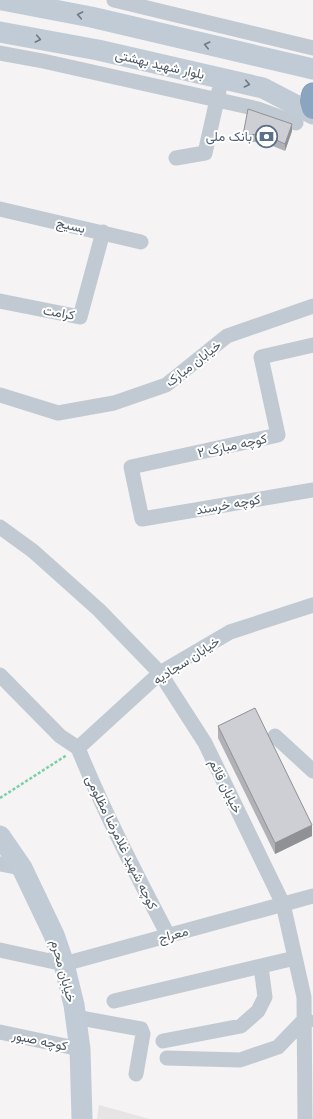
<svg xmlns="http://www.w3.org/2000/svg" width="313" height="1119" font-family="Inter,Vazirmatn,sans-serif">
	<style>
		.education { fill: #e6e4e5 }
		.lines { fill: none; stroke-linecap: round; stroke-linejoin: round }
		.highway-casing { stroke: #7690ad; stroke-width: 23 }
		.path { stroke: #7ad0a6; stroke-width: 2.5; stroke-dasharray: 3 2; stroke-linecap: butt }
		.street { stroke: #c1cad2; stroke-width: 15 }
		.secondary { stroke: #c1cbd6; stroke-width: 21 }
		.highway { stroke: #8ba5c1; stroke-width: 22 }
		.wall { fill: #b0b2b7 }
		.shaded-wall { fill: #909195 }
		.building { fill: #cdcfd5; stroke: #909195 }
		.oneway { stroke: #6e7984 }
		.labels { text-anchor: middle; dominant-baseline: central; stroke-width: 4; stroke-linejoin: round; paint-order: stroke }
		.street-label { font-size: 13px; fill: #4a5661; stroke: #fff }
		.service-label { font-size: 13px; fill: #4e5e75; stroke: #fff; text-anchor: end }
	</style>
	<rect width="100%" height="100%" fill="#f5f3f3"/>
	<path class="education" d="M99 1105 150 1119H97Z"/>
	<g class="lines">
		<defs>
			<path id="highway" d="M313 94 311 101 313 108"/>
		</defs>
		<use href="#highway" class="highway-casing"/>
		<path class="path" d="M0 798 67 755"/>
		<path class="street" d="M114 0 313 48
			M0 53 43 61 258 109 296 123
			M176 158 205 153 219 91
			M0 209 141 242
			M0 301 80 317 103 232
			M313 345 261 357 278 435 131 467 142 519 313 490
			M0 395 58 413 114 403 166 385 227 336 313 306
			M0 527 33 551 99 610 160 673 205 743 283 904 304 997 305 1119
			M0 675 60 736 78 748
			M275 736 313 771
			M78 748 160 673 230 632 313 605
			M78 748C104 812 136 874 168 935
			M0 864 22 868
			M0 950 64 964 313 896
			M114 1001 295 958
			M75 1017 141 1029 143 1034 136 1074
			M0 1032 80 1049
			M163 1041 241 1026 258 1011 265 997 261 967
			M167 1058 240 1060 278 1047 304 1020 308 1021"/>
		<path class="secondary" d="M2 0 91 17 313 69
			M0 32 98 50 263 88 313 114
			M0 836 22 868 54 935 64 964 74 1005 80 1049 82 1119"/>
		<use href="#highway" class="highway"/>
	</g>
	<path class="wall" d="M292 131 285 151 263 142H243V135Z
		M218 726 312 836 275 854 218 738Z"/>
	<path class="shaded-wall" d="M292 124V131L285 151V144Z
		M312 825V836L275 854V843Z"/>
	<path class="building" d="M248 109 292 124 285 144 263 134 243 135Z
		M255 708 312 825 275 843 218 726Z"/>
	<defs><path id="oneway-chevron" d="M-2-3.5L2.5 0L-2 3.5" fill="none" stroke-width="1.6" stroke-linecap="round" stroke-linejoin="round"/></defs>
	<g class="oneway">
		<use href="#oneway-chevron" transform="translate(80 15) rotate(-169)"/>
		<use href="#oneway-chevron" transform="translate(38 39) rotate(11)"/>
		<use href="#oneway-chevron" transform="translate(207 45) rotate(-167)"/>
		<use href="#oneway-chevron" transform="translate(247 84) rotate(13)"/>
	</g>
	<defs>
		<symbol id="bank-ring" viewBox="-11 -11 22 22"><circle r="9.5" fill="#fff" stroke="#5c6f8a" stroke-width="1.5"/><path d="M-6-4H6V4H-6ZM0-2.3a2.3 2.3 0 1 0 0 4.6a2.3 2.3 0 1 0 0-4.6Z" fill="#5c6f8a"/></symbol>
	</defs>
	<g fill-rule="evenodd">
		<use href="#bank-ring" x="254" y="124" width="25" height="25"/>
	</g>
	<g class="labels">
		<g class="street-label">
			<text transform="translate(160 64) rotate(13)">بلوار شهید بهشتی</text>
			<text transform="translate(71 225) rotate(13)">بسیج</text>
			<text transform="translate(59 312) rotate(10)">کرامت</text>
			<text transform="translate(193 363) rotate(-38)">خیابان مبارک</text>
			<text transform="translate(232 445) rotate(-12)">کوچه مبارک ۲</text>
			<text transform="translate(228 504) rotate(-10)">کوچه خرسند</text>
			<text transform="translate(186 660) rotate(-33)">خیابان سجادیه</text>
			<text transform="translate(226 786) rotate(64)">خیابان قائم</text>
			<text transform="translate(122 842) rotate(64)">کوچه شهید غلامرضا مظلومی</text>
			<text transform="translate(173 934) rotate(-15)">معراج</text>
			<text transform="translate(64 971) rotate(75)">خیابان محرم</text>
			<text transform="translate(40 1040) rotate(12)">کوچه صبور</text>
		</g>
		<g class="service-label">
			<text x="252" y="136">بانک ملی</text>
		</g>
	</g>
</svg>
